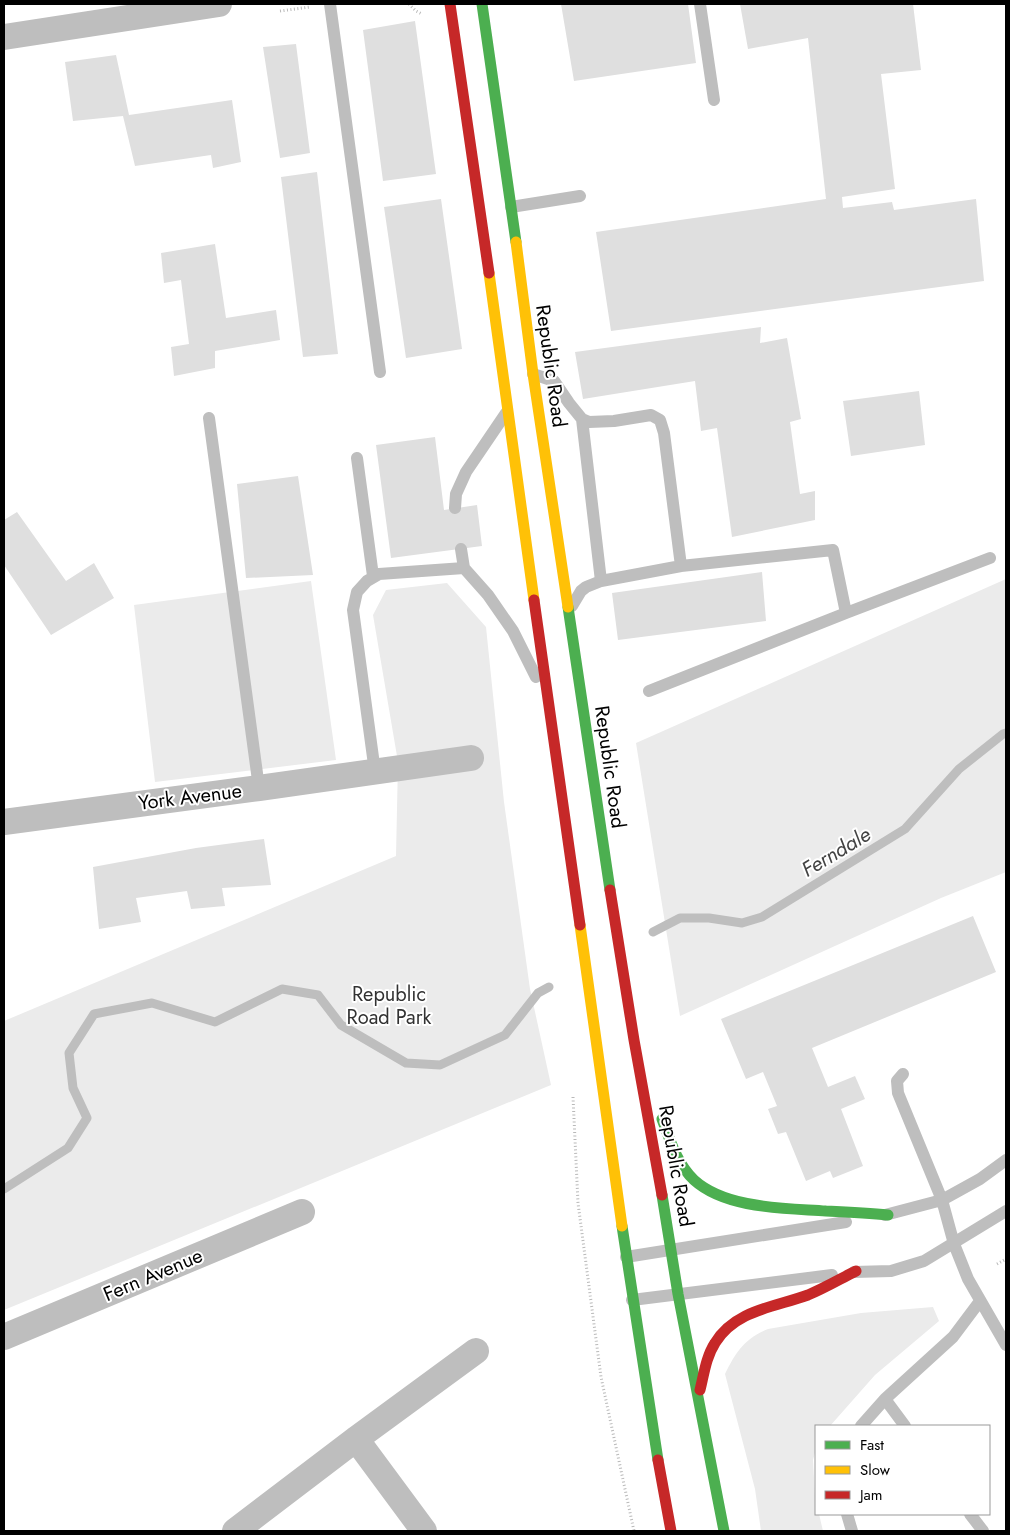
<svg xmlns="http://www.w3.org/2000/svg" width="1010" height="1535" font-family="Jost,sans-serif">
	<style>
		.green { fill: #ebebeb }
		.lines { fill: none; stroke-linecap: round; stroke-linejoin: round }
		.stream { stroke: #bebebe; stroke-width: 9 }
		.building { fill: #dfdfdf }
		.path { stroke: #b9b9b9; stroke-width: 3; stroke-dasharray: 1 2.5; stroke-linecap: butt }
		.lane { stroke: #bebebe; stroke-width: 12 }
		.street { stroke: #bebebe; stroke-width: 26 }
		.fast { stroke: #4caf50; stroke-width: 11 }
		.slow { stroke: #ffc107; stroke-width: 11 }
		.jam { stroke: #c62828; stroke-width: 11 }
		.labels { text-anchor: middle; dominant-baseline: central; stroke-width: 4; stroke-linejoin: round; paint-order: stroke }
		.street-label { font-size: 20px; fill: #000; stroke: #fff }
		.park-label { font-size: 20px; fill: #323232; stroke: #fff }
		.water-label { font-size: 21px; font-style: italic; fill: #434343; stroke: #fff }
	</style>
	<rect width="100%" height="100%" fill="#fff"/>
	<path class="green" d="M1006 579V872L941 898 680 1016 636 743Z
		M311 581 336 760 155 782 134 605Z
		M447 583 486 627 504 802 530 989 551 1085 4 1310V1021L396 856 398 762 373 615 386 590Z
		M933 1307 939 1321 875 1375 830 1426H816V1449L813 1460 816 1514H819L823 1531H761L755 1489 725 1374C736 1352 744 1339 768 1329L861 1313Z"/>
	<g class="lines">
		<path class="stream" d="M653 932 680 918H709L742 923 762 917 905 829 959 769 1003 734 1006 733
			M4 1189 68 1148 87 1118 73 1088 69 1053 94 1014 152 1003 215 1022 282 989 318 995 341 1025 406 1063 440 1065 505 1035 538 993 549 987"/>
	</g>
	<path class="building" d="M561 4H688L696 63 574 81Z
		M740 4H913L921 70 881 74 895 189 842 197 843 208 892 202 894 210 976 199 984 281 611 331 596 232 826 199 808 38 748 49Z
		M415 21 436 174 383 181 363 30Z
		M296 44 310 153 280 158 263 47Z
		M116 55 129 115 232 100 241 162 213 168 211 155 135 166 123 116 73 121 65 62Z
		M317 172 338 354 303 357 281 177Z
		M441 199 462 349 406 358 384 207Z
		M215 244 226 318 276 310 280 340 215 351V368L174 376 171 347 189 344 181 280 164 283 161 253Z
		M761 327 760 343 787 338 801 419 790 422 800 494 815 491V520L732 537 717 428 701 431 695 381 583 399 575 352Z
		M919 391 925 445 851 456 843 401Z
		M435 437 444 510 477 505 482 546 391 558 376 445Z
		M298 476 313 575 246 578 237 484Z
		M17 512 66 581 94 563 114 598 51 635 4 565V520Z
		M762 572 766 621 618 640 612 593Z
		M264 839 271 885 222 888 225 906 191 909 187 891 136 898 141 922 99 929 93 867 196 848Z
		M973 916 996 972 812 1048 828 1087 855 1076 865 1099 841 1109 863 1166 833 1178 830 1171 806 1181 786 1132 778 1134 768 1109 777 1106 763 1072 746 1079 721 1019Z"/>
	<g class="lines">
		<path class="path" d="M409 4 416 11 422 14
			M280 11 310 7
			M573 1097 578 1203 601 1377 634 1531
			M997 1264 1006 1259"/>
		<path class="lane" d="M330 4 380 372
			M700 4 714 100
			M511 207 580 196
			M533 374 554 381 569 403 582 419 589 422 614 421 651 415 660 420 664 433 681 566
			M209 418 259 788
			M582 419 601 581
			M357 458 373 576
			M455 508 456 494 466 472 506 413
			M461 549 464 568 488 595 513 631 536 677
			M572 606 581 591 586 587 601 581 681 566 833 550 846 613 649 691
			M846 613 990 558
			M375 772 353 610 357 592 367 581 379 574 464 568
			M903 1074 897 1081 898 1093 942 1200 954 1244 968 1279 1006 1345
			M885 1215 942 1200 980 1179 1006 1160
			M626 1257 846 1222
			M854 1272 891 1271 924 1261 1006 1211
			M632 1300 832 1275
			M885 1399 905 1426
			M861 1426 885 1399 953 1337 980 1301
			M847 1514 852 1531
			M970 1514 983 1531"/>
		<path class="street" d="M4 37 219 4
			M4 822 259 788 471 758
			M4 1337 302 1212
			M356 1439 424 1531
			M235 1531 356 1439 476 1351"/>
		<path class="fast" d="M482 4 516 242
			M568 607 610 890
			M662 1119C670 1140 677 1164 694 1180 726 1209 785 1208 826 1211 847 1212 868 1213 888 1215
			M662 1195 678 1294 724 1531
			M622 1226 658 1460"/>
		<path class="slow" d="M516 242 533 374 568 607
			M489 273 534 600
			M580 925 622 1226"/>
		<path class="jam" d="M450 4 489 273
			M534 600 580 925
			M610 890 634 1040 662 1195
			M700 1390C704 1374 706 1357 715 1343 735 1310 775 1307 808 1295 825 1288 840 1279 856 1271
			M658 1460 671 1531"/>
	</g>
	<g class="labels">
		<g class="street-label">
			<text transform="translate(551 366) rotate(82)">Republic Road</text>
			<text transform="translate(610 767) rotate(82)">Republic Road</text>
			<text transform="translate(190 797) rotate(-7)">York Avenue</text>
			<text transform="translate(676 1166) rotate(80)">Republic Road</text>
			<text transform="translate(153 1275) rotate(-23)">Fern Avenue</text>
		</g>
		<g class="park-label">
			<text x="389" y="994">Republic<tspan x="389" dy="23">Road Park</tspan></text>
		</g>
		<g class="water-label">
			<text transform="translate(836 852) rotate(-31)">Ferndale</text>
		</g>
	</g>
	<rect width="1010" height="1535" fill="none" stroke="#000000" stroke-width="10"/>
	<rect x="815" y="1425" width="175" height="90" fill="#ffffff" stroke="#999999"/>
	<rect x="825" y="1441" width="25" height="8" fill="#4caf50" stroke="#999999"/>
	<text x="860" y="1450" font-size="15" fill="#000000">Fast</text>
	<rect x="825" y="1466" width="25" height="8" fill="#ffc107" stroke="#999999"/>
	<text x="860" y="1475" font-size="15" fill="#000000">Slow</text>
	<rect x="825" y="1491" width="25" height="8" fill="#c62828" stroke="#999999"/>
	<text x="860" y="1500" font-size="15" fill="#000000">Jam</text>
</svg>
